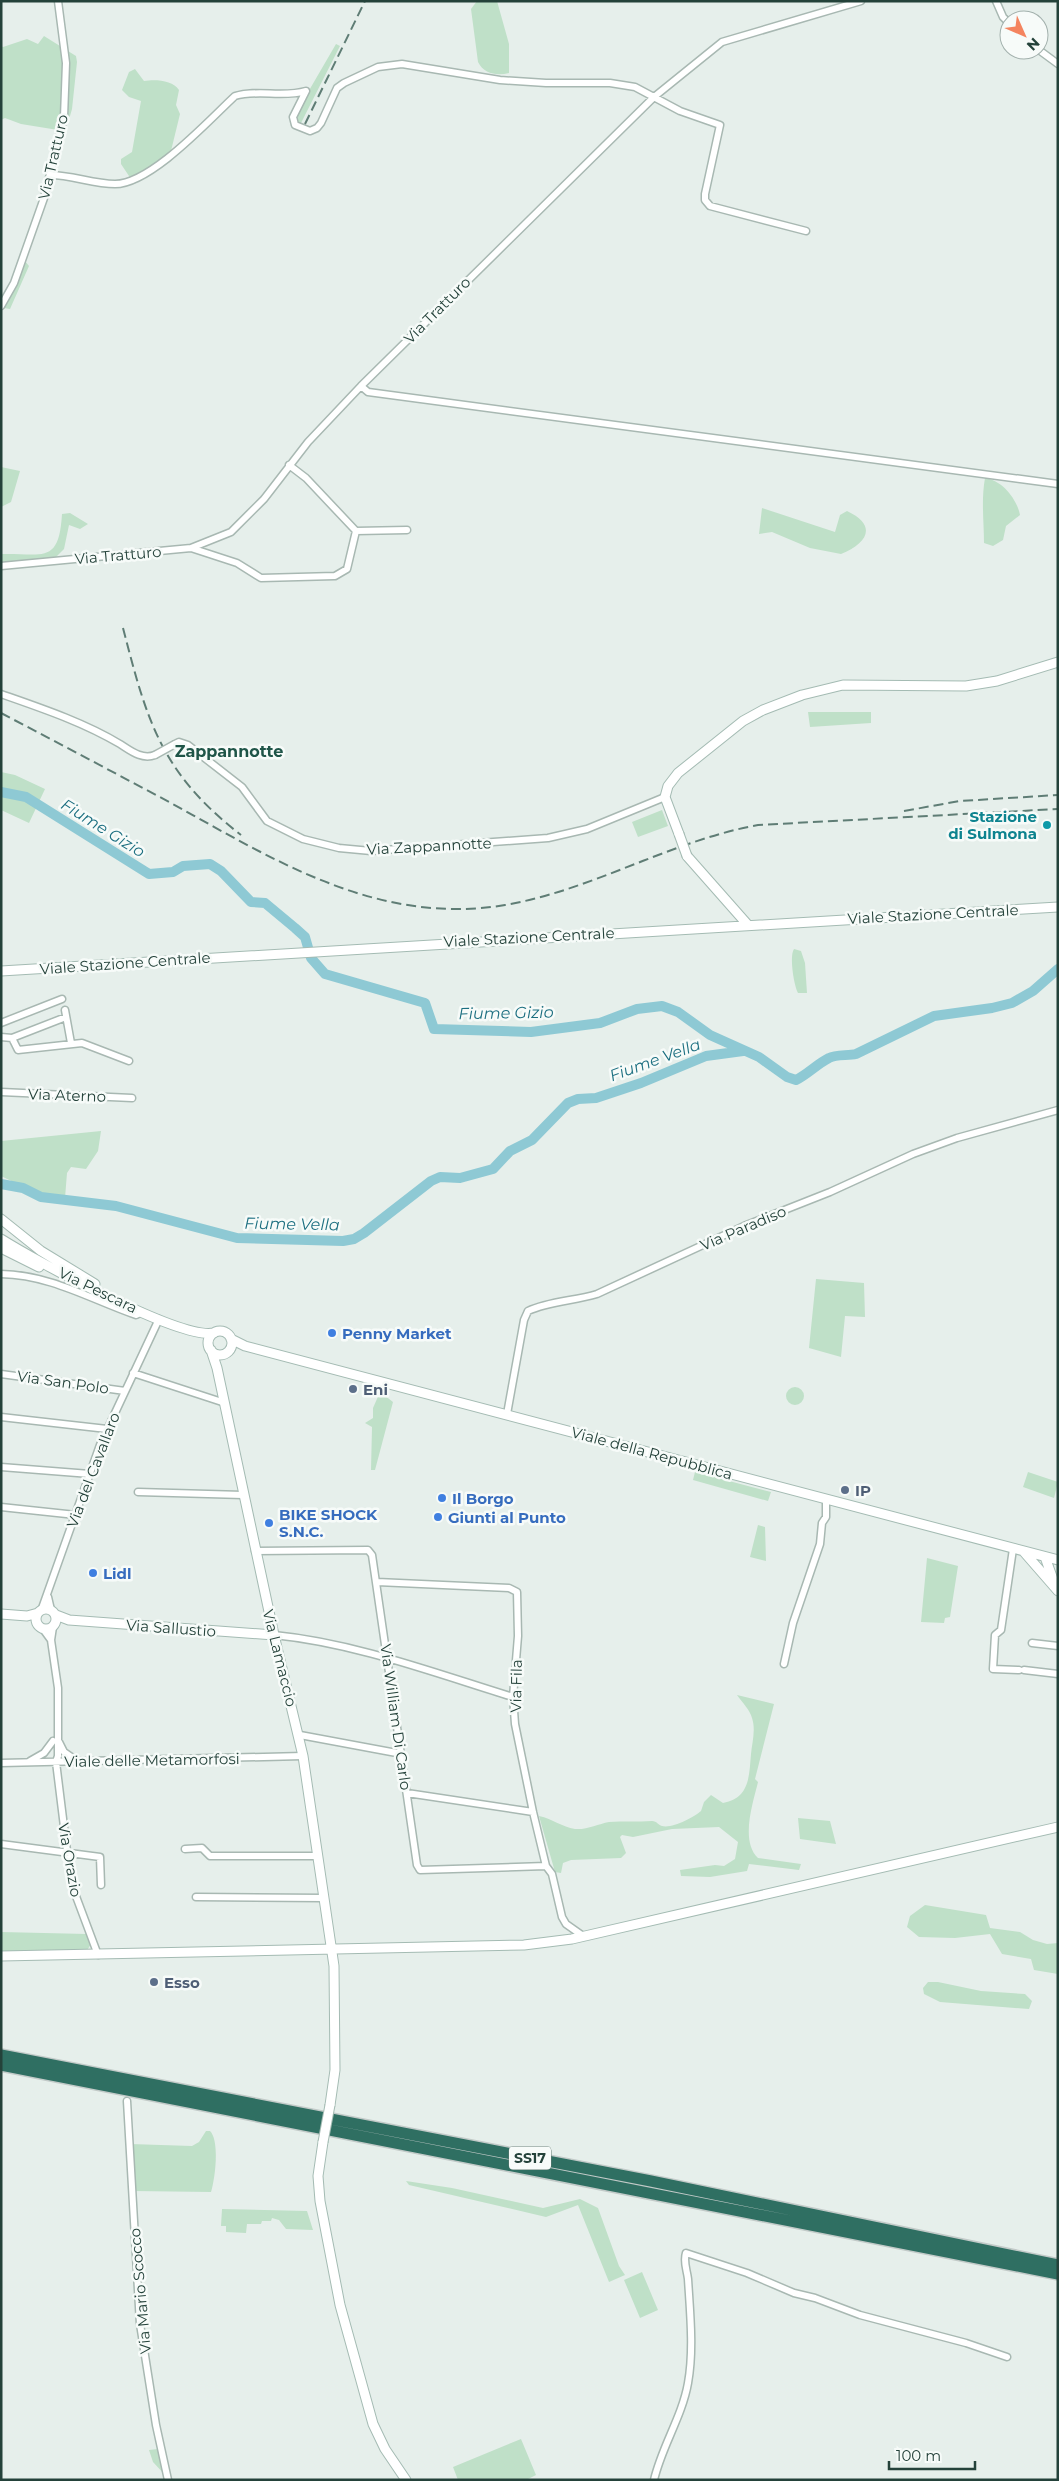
<svg xmlns="http://www.w3.org/2000/svg" width="1059" height="2481" font-family="Montserrat,sans-serif">
	<style>
		.green { fill: #bfe0c8 }
		.lines { fill: none; stroke-linecap: round; stroke-linejoin: round }
		.river { stroke: #8ec9d4; stroke-width: 10 }
		.street-casing { stroke: #a8b8b2; stroke-width: 9 }
		.secondary-casing { stroke: #a4bbb3; stroke-width: 11 }
		.highway-casing { stroke: #c2cac8; stroke-width: 14 }
		.street { stroke: #fff; stroke-width: 6 }
		.secondary { stroke: #fff; stroke-width: 9 }
		.highway { stroke: #2f6f62; stroke-width: 11 }
		.rail { stroke: #5f7d75; stroke-width: 2; stroke-dasharray: 10 5; stroke-linecap: butt }
		.street-bridge-casing { stroke: #a8b8b2; stroke-width: 9; stroke-linecap: butt }
		.secondary-bridge-casing { stroke: #a4bbb3; stroke-width: 11; stroke-linecap: butt }
		.street-bridge { stroke: #fff; stroke-width: 6 }
		.secondary-bridge { stroke: #fff; stroke-width: 9 }
		.culture-dot { fill: #0f9aa8; stroke: #f7fbf9; stroke-width: 2 }
		.shop-dot { fill: #3f7fe0; stroke: #f7fbf9; stroke-width: 2 }
		.service-dot { fill: #5c6f8a; stroke: #f7fbf9; stroke-width: 2 }
		.labels { text-anchor: middle; dominant-baseline: central; stroke-width: 5; stroke-linejoin: round; paint-order: stroke }
		.shield { fill: #f7fbf9; stroke: #637a73; stroke-width: 1 }
		.shield-label { font-size: 14px; font-weight: bold; fill: #24423a }
		.street-label { font-size: 15px; fill: #24423a; stroke: #f7fbf9 }
		.culture-label { font-size: 15px; font-weight: bold; fill: #0d838f; stroke: #f7fbf9; text-anchor: end }
		.shop-label { font-size: 15px; font-weight: bold; fill: #366cbe; stroke: #f7fbf9; text-anchor: start }
		.service-label { font-size: 15px; font-weight: bold; fill: #4e5e75; stroke: #f7fbf9; text-anchor: start }
		.neighbourhood-label { font-size: 16px; font-weight: bold; fill: #1f5548; stroke: #f7fbf9 }
		.water-label { font-size: 16px; font-style: italic; fill: #1c6f80; stroke: #f7fbf9 }
	</style>
	<rect width="100%" height="100%" fill="#e6efeb"/>
	<path class="green" d="M477 1H497L509 44V73C497 76 484 74 478 62L471 9Z
		M44 36 76 56 77 62 72 109 70 116 58 130 21 124 5 118 1 120V46L3 47 27 39 38 44Z
		M336 44 340 46 300 125 296 123 293 118Z
		M135 69 144 81C155 79 173 80 179 90L176 105 180 114 170 155 131 179 121 164V159L132 152 141 101 129 97 122 90 129 72Z
		M25 261 29 266 10 309 4 308Z
		M1 467 20 471 11 502 1 507Z
		M985 478C1002 480 1017 499 1020 515L1006 526 1003 540 993 546 984 543C984 521 981 501 985 478Z
		M762 508 835 532 840 515 847 511C879 526 866 544 841 554L810 548 772 532 759 534Z
		M70 513 88 524 80 529 69 525 64 549 53 560 1 564V554C43 553 59 565 62 514Z
		M808 712H871V723L810 727Z
		M1 772 15 775 45 789 29 823 1 810Z
		M662 810 668 826 638 837 632 822Z
		M794 949 801 951 805 963 807 993H798C794 986 789 956 794 949Z
		M101 1131 98 1151 86 1169 71 1167 67 1173 65 1198 32 1191 1 1176V1141Z
		M816 1279 864 1283 865 1317 845 1316 841 1357 809 1348Z
		M786 1396a9 9 0 1 1 18 0a9 9 0 1 1-18 0Z
		M380 1392 393 1402 375 1470H371L372 1427 365 1423 373 1418V1408Z
		M695 1472 771 1492 768 1501 693 1480Z
		M1028 1472 1058 1482 1054 1498 1023 1487Z
		M758 1525 765 1527 766 1561 750 1557Z
		M927 1558 958 1566 950 1617 945 1618 944 1623 921 1622Z
		M737 1695 774 1704 755 1779 758 1782C753 1803 740 1841 758 1858L801 1864 799 1870 749 1864 747 1871 710 1877 681 1876 680 1870 715 1865 724 1866 735 1859 738 1842 719 1827 672 1829 633 1837 622 1835 620 1837 626 1853 621 1858 571 1860 563 1863 561 1873 555 1872 539 1816C553 1819 562 1827 575 1829 587 1830 598 1824 609 1822 623 1821 638 1822 652 1821 657 1821 658 1825 662 1826 672 1829 694 1817 701 1811L704 1802 711 1795 723 1803C750 1798 749 1776 751 1754 752 1743 756 1730 752 1718 750 1710 742 1702 737 1695Z
		M798 1818 830 1821 836 1844 800 1839Z
		M925 1905 986 1915 990 1928 1020 1932 1033 1940 1047 1944 1058 1943V1974L1034 1970 1031 1959 1002 1954 990 1934 955 1938 919 1937 907 1927 910 1916Z
		M1 1932 87 1934 91 1944 86 1952 1 1953Z
		M928 1982H938L981 1991 1025 1994 1032 2001 1029 2009 940 2002 924 1994 923 1988Z
		M206 2131H210C220 2141 215 2179 211 2192L133 2191 130 2144 192 2146 199 2142Z
		M406 2181 452 2188 543 2208 580 2199 598 2208 619 2266 625 2275 609 2282 578 2205 546 2217 409 2185Z
		M222 2209 307 2211 313 2230 286 2229 279 2220 272 2218 271 2221H262L261 2224H247L246 2233 226 2232V2226H221Z
		M642 2272 658 2310 640 2318 624 2280Z
		M521 2439 536 2475 526 2480H458L453 2467Z
		M158 2449 165 2475 153 2462 149 2450Z"/>
	<g class="lines">
		<path class="river" d="M1 792 26 797 149 874 173 872 183 866 210 864 221 871 251 902 265 903 295 928 305 937 311 958 325 974 425 1003 434 1029 531 1032 600 1023 637 1009 662 1006 678 1012 710 1035 759 1057 787 1077 796 1080C808 1074 817 1064 829 1058 836 1054 848 1056 856 1054L934 1016 992 1008 1012 1003 1033 991 1058 969
			M1 1184 23 1188 41 1197 116 1206 237 1238 343 1241 354 1239 364 1233 431 1181 440 1177 460 1178 493 1169 510 1151 532 1140 568 1103 578 1099 596 1098 641 1083 706 1056 743 1051"/>
		<defs>
			<path id="street" d="M996 1 1003 17 1009 23
				M1039 50 1058 64
				M50 175C72 175 93 184 115 184 151 184 209 120 235 96 258 89 282 98 306 91L293 117 295 125 310 131 317 128 321 123 337 88 344 83 378 67 402 64 500 80 546 83H610L635 87 680 111 720 125 705 194V200L710 206 806 231
				M1 306 14 283 44 198 64 117 66 63 58 1
				M361 386 368 392 1058 484
				M289 465 306 478 356 531 407 530
				M191 548 237 563 261 578 335 576 347 569 356 531
				M1 566 191 548 231 532 264 499 308 442 361 386 654 97 722 42 861 1
				M1 694C41 708 83 722 120 744 131 751 142 760 155 755
				M175 744 179 742 188 745 242 787 267 821 303 839 339 848 371 851 548 838 587 829 665 797
				M65 1010 71 1043
				M1 1023 62 999
				M1 1037 12 1038 18 1050 82 1043 129 1061
				M12 1038 66 1017
				M1 1092 132 1098
				M1 1274C51 1275 90 1299 136 1315L142 1312
				M133 1373 222 1402
				M1 1374 125 1391
				M507 1414 524 1320 528 1311C549 1301 574 1301 597 1294L744 1226 830 1192 913 1154 957 1138 1058 1110
				M1 1417 107 1429
				M1 1467 90 1474
				M138 1492 243 1495
				M1 1507 76 1515
				M1013 1549 1001 1630 995 1635 993 1669 1019 1670
				M255 1551 368 1550 372 1555 417 1865 420 1870 546 1866
				M377 1582 509 1588 517 1592 518 1636 513 1697 515 1724 533 1812 546 1866 552 1874 562 1917 566 1924 583 1936
				M48 1597 51 1610
				M41 1611 100 1445 159 1319
				M53 1627 51 1640 58 1688V1756L56 1762 67 1851 74 1891 98 1955
				M43 1629 51 1640
				M274 1635C355 1643 435 1673 513 1697
				M1032 1643 1058 1646
				M784 1664 793 1623 820 1544 822 1523 826 1517V1500
				M1024 1670 1058 1674
				M300 1735 402 1754
				M59 1742 64 1752 77 1761
				M30 1761 44 1753 53 1741
				M1 1763 303 1756
				M407 1793 533 1812
				M1 1844 100 1857 101 1885
				M185 1849 202 1848 210 1856H317
				M196 1897 324 1898
				M127 2101 140 2324 156 2425 168 2480
				M654 2480C662 2446 682 2417 688 2383 694 2350 690 2312 688 2279 687 2270 683 2262 686 2253L747 2273 794 2293 815 2298 860 2315 966 2343 1007 2357"/>
			<path id="secondary" d="M679 834 665 797 668 786 678 773 743 721 763 710 802 695 843 685 966 686 997 681 1058 662
				M687 856 747 924
				M1 971 1058 907
				M1 1219 41 1251 95 1284
				M1 1239C36 1261 180 1340 214 1333
				M1 1248 39 1267
				M208 1343a12 12 0 1 1 24 0a12 12 0 1 1-24 0Z
				M231 1339 245 1346 1058 1560
				M211 1350 217 1368 274 1635 303 1756 334 1966 335 2070 330 2105
				M1024 1552 1058 1591
				M1045 1557 1055 1585
				M36 1619a10 10 0 1 1 20 0a10 10 0 1 1-20 0Z
				M1 1614 27 1616 38 1613
				M56 1615 69 1620 274 1635
				M1 1956 524 1945 572 1939 1058 1827
				M323 2142 318 2176 320 2201 340 2305 373 2424 385 2449 406 2480"/>
			<path id="highway" d="M1 2055 651 2181 1058 2265
				M1 2065 1058 2274"/>
		</defs>
		<use href="#street" class="street-casing"/>
		<use href="#secondary" class="secondary-casing"/>
		<use href="#highway" class="highway-casing"/>
		<use href="#street" class="street"/>
		<use href="#secondary" class="secondary"/>
		<use href="#highway" class="highway"/>
		<path class="rail" d="M305 124 365 1
			M123 628C147 721 161 773 241 835
			M1 713C58 743 115 773 171 803 276 861 379 926 505 905 593 890 670 841 758 825L1058 809
			M904 811 960 801 1058 795"/>
		<defs>
			<path id="street-bridge" d="M155 755 175 744"/>
			<path id="secondary-bridge" d="M679 834 687 856
				M323 2142 330 2105"/>
		</defs>
		<use href="#street-bridge" class="street-bridge-casing"/>
		<use href="#secondary-bridge" class="secondary-bridge-casing"/>
		<use href="#street-bridge" class="street-bridge"/>
		<use href="#secondary-bridge" class="secondary-bridge"/>
	</g>
	<circle class="culture-dot" cx="1047" cy="825" r="5"/>
	<g class="shop-dot">
		<circle cx="332" cy="1333" r="5"/>
		<circle cx="442" cy="1498" r="5"/>
		<circle cx="438" cy="1517" r="5"/>
		<circle cx="269" cy="1523" r="5"/>
		<circle cx="93" cy="1573" r="5"/>
	</g>
	<g class="service-dot">
		<circle cx="353" cy="1389" r="5"/>
		<circle cx="845" cy="1490" r="5"/>
		<circle cx="154" cy="1982" r="5"/>
	</g>
	<g class="labels">
		<rect class="shield" x="509" y="2146.5" width="42" height="23" rx="4"/>
		<g class="shield-label">
			<text x="530" y="2158">SS17</text>
		</g>
		<g class="street-label">
			<text transform="translate(53 157) rotate(-77)">Via Tratturo</text>
			<text transform="translate(437 310) rotate(-45)">Via Tratturo</text>
			<text transform="translate(118 555) rotate(-5)">Via Tratturo</text>
			<text transform="translate(429 846) rotate(-3)">Via Zappannotte</text>
			<text transform="translate(933 914) rotate(-3)">Viale Stazione Centrale</text>
			<text transform="translate(529 937) rotate(-3)">Viale Stazione Centrale</text>
			<text transform="translate(125 963) rotate(-4)">Viale Stazione Centrale</text>
			<text transform="translate(67 1095) rotate(2)">Via Aterno</text>
			<text transform="translate(743 1228) rotate(-23)">Via Paradiso</text>
			<text transform="translate(98 1290) rotate(26)">Via Pescara</text>
			<text transform="translate(63 1382) rotate(8)">Via San Polo</text>
			<text transform="translate(652 1453) rotate(15)">Viale della Repubblica</text>
			<text transform="translate(93 1470) rotate(-69)">Via del Cavallaro</text>
			<text transform="translate(171 1628) rotate(4)">Via Sallustio</text>
			<text transform="translate(280 1658) rotate(76)">Via Lamaccio</text>
			<text transform="translate(516 1686) rotate(-89)">Via Fila</text>
			<text transform="translate(396 1717) rotate(82)">Via William Di Carlo</text>
			<text transform="translate(152 1760) rotate(-1)">Viale delle Metamorfosi</text>
			<text transform="translate(70 1860) rotate(80)">Via Orazio</text>
			<text transform="translate(140 2291) rotate(-95)">Via Mario Scocco</text>
		</g>
		<g class="culture-label">
			<text x="1037" y="816">Stazione<tspan x="1037" dy="17">di Sulmona</tspan></text>
		</g>
		<g class="shop-label">
			<text x="342" y="1333">Penny Market</text>
			<text x="452" y="1498">Il Borgo</text>
			<text x="279" y="1514">BIKE SHOCK<tspan x="279" dy="17">S.N.C.</tspan></text>
			<text x="448" y="1517">Giunti al Punto</text>
			<text x="103" y="1573">Lidl</text>
		</g>
		<g class="service-label">
			<text x="363" y="1389">Eni</text>
			<text x="855" y="1490">IP</text>
			<text x="164" y="1982">Esso</text>
		</g>
		<g class="neighbourhood-label">
			<text x="229" y="751">Zappannotte</text>
		</g>
		<g class="water-label">
			<text transform="translate(103 828) rotate(32)">Fiume Gizio</text>
			<text transform="translate(506 1013) rotate(-1)">Fiume Gizio</text>
			<text transform="translate(655 1060) rotate(-20)">Fiume Vella</text>
			<text transform="translate(292 1224) rotate(1)">Fiume Vella</text>
		</g>
	</g>
	<rect width="1059" height="2481" fill="none" stroke="#24423a" stroke-width="5"/>
	<g transform="translate(1024 35) rotate(135)"><circle r="24" fill="#f7fbf9" stroke="#a3b1ad"/>
	<path d="M0-4L9 19L0 12L-9 19Z" fill="#f4845f"/>
	<text y="-8" font-size="14" font-weight="bold" text-anchor="middle" fill="#24423a">N</text>
	</g>
	<path d="M889 2461v8h86v-8" fill="none" stroke="#24423a" stroke-width="2.5"/>
	<text x="896" y="2461" font-size="15" fill="#24423a" stroke="#f7fbf9" stroke-width="4" paint-order="stroke">100 m</text>
</svg>
